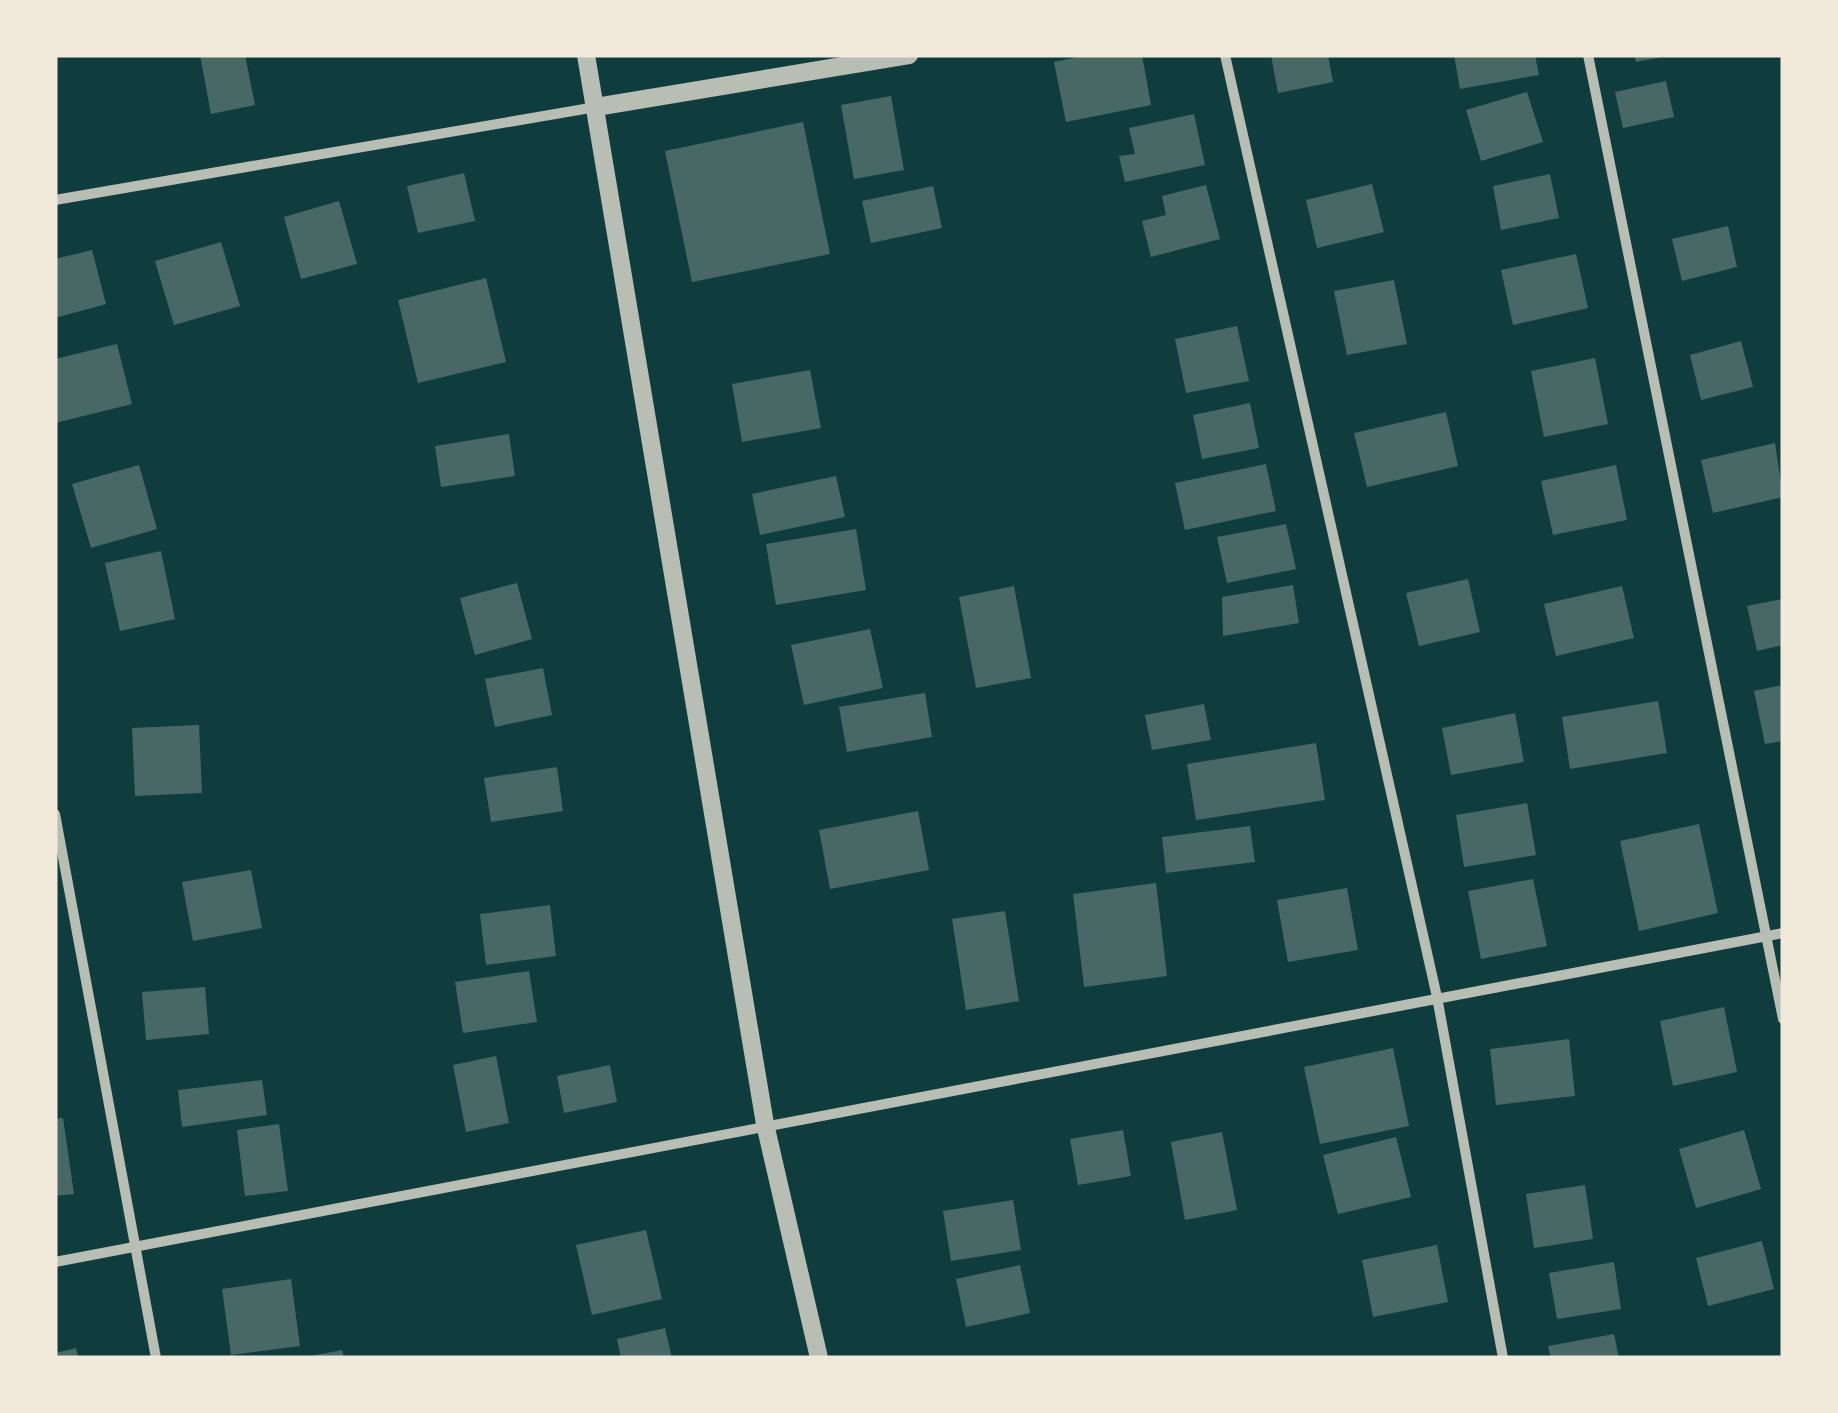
<svg xmlns="http://www.w3.org/2000/svg" width="1838" height="1413" font-family="'PT Sans',sans-serif">
	<style>
		.building { fill: #486865 }
		.lines { fill: none; stroke-linecap: round; stroke-linejoin: round }
		.minor { stroke: #b8beb3; stroke-width: 10 }
		.tertiary { stroke: #b8beb3; stroke-width: 18 }
	</style>
	<rect width="100%" height="100%" fill="#0f3d3e"/>
	<path class="building" d="M200 55H245L255 105 211 114Z
		M1088 55H1142L1151 105 1066 122 1054 62Z
		M1271 55H1328L1333 82 1278 93Z
		M1454 55H1535L1539 75 1460 89Z
		M1634 55H1661L1662 57 1636 62Z
		M1666 81 1674 117 1623 128 1615 92Z
		M1527 92 1543 142 1481 161 1466 110Z
		M891 96 904 170 854 179 841 105Z
		M1194 114 1205 165 1125 182 1119 156 1135 154 1129 128Z
		M803 122 830 254 692 282 665 151Z
		M464 173 475 221 418 233 407 186Z
		M1550 174 1559 218 1501 230 1493 186Z
		M1372 184 1384 232 1317 248 1306 200Z
		M1206 185 1220 239 1151 257 1142 221 1166 215 1162 196Z
		M933 186 942 228 871 243 862 201Z
		M339 201 357 264 301 279 284 217Z
		M1728 226 1737 267 1682 281 1672 239Z
		M221 242 240 306 174 325 155 261Z
		M92 250 106 304 55 318V259Z
		M1576 254 1588 308 1513 325 1501 270Z
		M486 278 506 362 418 383 398 300Z
		M1394 280 1407 344 1347 355 1334 291Z
		M1237 326 1249 381 1186 393 1175 339Z
		M1741 341 1753 387 1701 400 1690 355Z
		M117 344 132 404 55 423V359Z
		M1595 358 1608 424 1544 437 1531 371Z
		M810 370 821 428 742 442 732 384Z
		M1250 403 1259 448 1202 459 1193 415Z
		M1446 412 1458 466 1367 487 1354 433Z
		M509 434 515 476 441 487 435 446Z
		M1775 443 1783 497 1713 513 1701 460Z
		M1266 464 1276 511 1185 530 1175 483Z
		M139 465 157 529 91 548 72 484Z
		M1616 465 1627 520 1553 535 1541 481Z
		M836 476 845 517 760 535 752 494Z
		M1286 524 1296 569 1227 583 1217 537Z
		M856 529 866 590 776 605 766 544Z
		M161 551 175 619 120 631 105 563Z
		M1468 579 1480 632 1419 646 1406 593Z
		M517 583 532 639 475 655 460 598Z
		M1293 585 1299 623 1223 636 1222 597Z
		M1014 586 1031 678 976 688 959 597Z
		M1622 586 1634 638 1556 656 1544 604Z
		M1783 599V645L1757 651 1747 606Z
		M870 629 883 688 804 705 791 645Z
		M543 668 552 715 495 727 485 679Z
		M1783 685V741L1765 744 1754 691Z
		M925 693 932 737 847 752 839 707Z
		M1658 701 1667 753 1570 769 1562 717Z
		M1204 704 1211 740 1152 750 1145 715Z
		M1515 713 1524 762 1451 775 1442 728Z
		M199 725 202 793 135 796 132 728Z
		M1316 743 1325 800 1196 820 1187 764Z
		M557 767 563 811 491 822 484 778Z
		M1527 803 1536 855 1464 867 1456 815Z
		M918 811 929 870 830 889 819 830Z
		M1699 824 1718 913 1639 931 1620 841Z
		M1250 826 1255 862 1166 873 1162 837Z
		M251 870 262 928 193 941 182 882Z
		M1533 879 1547 946 1481 959 1468 891Z
		M1156 883 1167 976 1084 987 1073 894Z
		M1347 888 1358 950 1288 962 1277 900Z
		M550 905 556 956 486 965 480 914Z
		M1005 911 1019 1001 966 1010 952 919Z
		M529 971 537 1022 463 1033 455 982Z
		M205 987 209 1034 146 1040 142 992Z
		M1724 1007 1737 1072 1673 1086 1660 1021Z
		M1569 1039 1575 1096 1496 1105 1490 1049Z
		M1393 1048 1409 1126 1320 1144 1304 1067Z
		M496 1056 509 1123 466 1132 453 1065Z
		M610 1065 617 1102 564 1113 557 1076Z
		M262 1080 267 1115 182 1127 178 1090Z
		M63 1118 74 1194 55 1196V1119Z
		M279 1124 288 1191 245 1196 237 1130Z
		M1123 1130 1131 1176 1078 1185 1070 1139Z
		M1744 1130 1761 1189 1696 1208 1679 1149Z
		M1222 1132 1237 1210 1185 1220 1171 1142Z
		M1396 1137 1411 1197 1338 1214 1323 1155Z
		M1585 1185 1593 1239 1534 1248 1526 1194Z
		M1013 1200 1021 1250 951 1261 943 1211Z
		M646 1230 662 1299 592 1315 576 1245Z
		M1762 1241 1774 1289 1708 1306 1696 1258Z
		M1437 1245 1448 1302 1373 1317 1362 1260Z
		M1614 1262 1621 1309 1557 1319 1549 1273Z
		M1020 1265 1030 1313 966 1327 956 1279Z
		M291 1279 300 1346 231 1355 222 1289Z
		M665 1328 672 1358H621L617 1339Z
		M1614 1334 1619 1358H1551L1548 1346Z
		M76 1348 78 1358H55V1353Z
		M342 1350 344 1358H311V1356Z"/>
	<g class="lines">
		<path class="minor" d="M1225 55 1437 997 1503 1358
			M1588 55 1783 1019
			M55 200 596 107
			M55 814 156 1358
			M55 1262 1783 933"/>
		<path class="tertiary" d="M586 55 765 1124 819 1358
			M596 107 909 55"/>
	</g>
	<rect width="1838" height="1413" fill="none" stroke="#f1e9da" stroke-width="115"/>
</svg>
